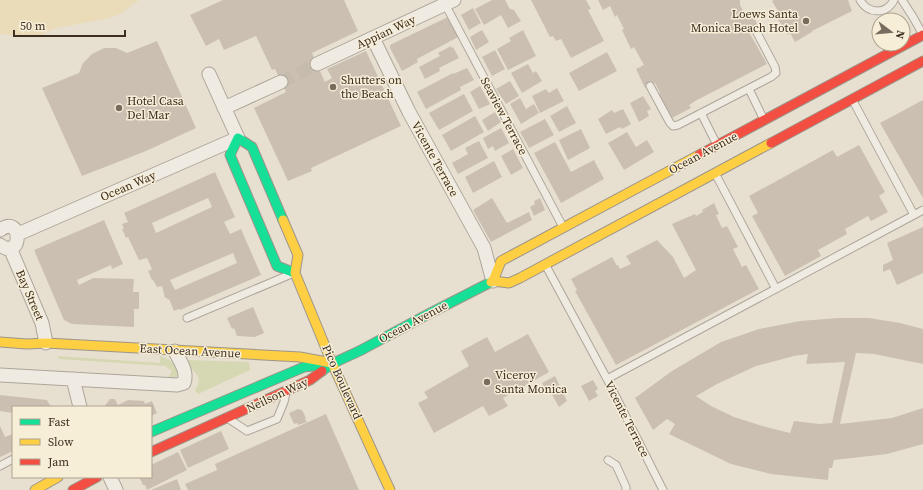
<svg xmlns="http://www.w3.org/2000/svg" width="923" height="490" font-family="'Source Serif 4',serif">
	<style>
		.green { fill: #d6d7b3 }
		.sand { fill: #eadcb9 }
		.building { fill: #cbbfb2; fill-rule: evenodd }
		.lines { fill: none; stroke-linecap: round; stroke-linejoin: round }
		.street-tunnel { stroke: #c5bcae; stroke-width: 13; stroke-dasharray: 13 6; stroke-linecap: butt }
		.lane-casing { stroke: #ada599; stroke-width: 9 }
		.street-casing { stroke: #ada599; stroke-width: 15 }
		.fast-casing { stroke: #9c958a; stroke-width: 11 }
		.slow-casing { stroke: #9c958a; stroke-width: 11 }
		.jam-casing { stroke: #9c958a; stroke-width: 11 }
		.lane { stroke: #efebe3; stroke-width: 7 }
		.street { stroke: #efebe3; stroke-width: 13 }
		.fast { stroke: #16e098; stroke-width: 9 }
		.slow { stroke: #ffcf43; stroke-width: 9 }
		.jam { stroke: #f24e42; stroke-width: 9 }
		.poi-dot { fill: #786c5e; stroke: #f7eed8; stroke-width: 1.5 }
		.labels { text-anchor: middle; dominant-baseline: central; stroke-width: 3; stroke-linejoin: round; paint-order: stroke }
		.poi-label { font-size: 12px; fill: #3d2e20; stroke: #f7eed8; text-anchor: start }
		.street-label { font-size: 12px; fill: #3d2e20; stroke: #f7eed8 }
	</style>
	<rect width="100%" height="100%" fill="#e7e0d1"/>
	<path class="green" d="M57 356 160 363V356C165 358 169 359 172 362 179 369 181 381 168 378L172 371 165 366 59 359Z
		M187 360 249 362 250 370 198 394 195 390C206 374 190 373 187 360Z"/>
	<path class="sand" d="M0 0H139L120 14 106 19 57 28 38 36H24L0 34Z"/>
	<path class="building" d="M223 0H344L358 31 312 53 325 82 332 78 327 69 366 51 401 126 311 168 312 171 288 181 254 108 286 92 275 69 272 70 256 36 224 50 219 39 206 46 190 15Z
		M492 0H505L510 9 514 10 521 21 508 28 501 15 484 25 475 9Z
		M531 0H586L591 9 588 10 604 41 571 58 561 39 556 41 553 36 550 37Z
		M598 0H740V5L746 17 752 14 759 27 749 32 767 64 697 100 689 105 691 108 672 118 659 94 660 93 655 83 645 88 636 69 644 65 634 47 631 49 622 30 624 29 617 15 615 17 610 6 603 10Z
		M774 0H848L852 11 812 31V32L795 42 790 33 788 35 777 18 781 16 772 1Z
		M473 8 481 23 469 30 461 15Z
		M450 16 460 36 417 59 418 62 402 71 390 48V45Z
		M482 30 489 42 476 50 470 37Z
		M523 30 536 56 508 70 497 49 511 41 509 38Z
		M157 41 196 128 146 151 82 176 42 88 79 73 83 63 92 54 104 48H116L127 53Z
		M451 46V48L453 47 459 58 439 68 440 71 425 79 419 67 440 56 438 53Z
		M495 50 505 69 492 76 482 57Z
		M607 52 617 71 579 91 569 73Z
		M528 64 533 73 536 71 542 81 522 93 511 73Z
		M467 68 474 80 460 87 461 90 426 109 417 92 453 73V74Z
		M510 81 519 96 506 104 496 89Z
		M480 86 490 104 479 109 470 92Z
		M557 88 564 101 540 113 532 96 546 89 549 93Z
		M464 94 473 111 439 130 429 113Z
		M643 96 651 109 647 111 649 116 639 122 630 103Z
		M520 98 526 109 534 104 539 113 521 124 510 104Z
		M923 100V198L880 123Z
		M567 106 576 123 559 132 550 116Z
		M623 109 631 124 622 129 620 127 606 134 598 119 612 110 614 113Z
		M495 112 501 122 488 131 482 120Z
		M475 116 484 132 451 151 442 135Z
		M545 119 554 135 529 148 520 132Z
		M501 128 509 143 495 151 493 146 488 149 483 138Z
		M581 129 590 148 568 160 559 140Z
		M627 132 636 147 647 140 654 152 624 170 608 143Z
		M479 141 488 158 458 174 452 163 468 154 465 148Z
		M555 142 571 172 594 160 604 179 561 203 534 153Z
		M859 145 885 192 879 196 888 212 871 221 868 216 845 229 847 234 818 250 821 256 785 276 752 216 758 213 749 196 833 150 837 157Z
		M513 149 523 168 511 175 501 156Z
		M494 161 502 177 473 193 465 177Z
		M215 172 235 217 224 222 230 234 241 229 261 275 180 310 179 309 174 311 169 299 168 300 167 298H165L162 286 157 287 153 280H152L148 271 152 269 147 258 139 260 128 237 126 238 122 229H124L122 224 128 222 124 213ZM208 198 212 207 156 233 152 223ZM233 253 237 263 175 290 170 280Z
		M492 198 507 223 529 212 532 220 491 242 473 210Z
		M540 198 545 210 534 216 530 207 535 204 534 201Z
		M714 203 719 214 716 215 722 228 727 226 738 247 733 249 742 267 746 265 759 289 616 365 575 291 577 290 571 279 612 257 617 266 618 265 620 269 631 264 626 256 657 240 673 257 684 278 696 270 672 224 695 214 696 216 703 212 702 210Z
		M104 220 123 264 112 269 111 265 77 280 79 285 93 278 134 279 133 292H139V309H134V327L72 324 64 320 34 250Z
		M923 227V273L897 285 890 269 883 272V265L893 260 887 243Z
		M253 307 264 333 255 337 237 336 234 328 232 329 227 318Z
		M838 318H869L900 323 923 329V364L874 354 856 353 840 424 892 418 923 408V444L887 454 834 460 832 468H829L828 480 771 474 731 464 669 434 675 424 667 419 653 430 635 398 672 371 721 342 759 329 800 321ZM808 354 806 364 845 362 832 423 819 424 794 421 790 433 766 427 734 417 711 406 696 396 717 384 756 366 794 356Z
		M528 334 549 372 503 398 508 406 489 416 483 406 434 433 418 403 428 398 424 392 469 366 461 351 487 337 495 352Z
		M555 376 567 401 559 407 548 388 545 389 542 383Z
		M593 380 598 389 595 391 598 396 589 401 581 386Z
		M0 395 47 400 51 407H13V413L0 411Z
		M110 399H115L118 405 128 400 144 401 145 404 152 401 157 413 151 416V407H104Z
		M298 409 302 410 306 418 305 419 307 422 298 425 297 423 294 424 289 413Z
		M326 414 359 490H188L185 484 217 470 215 464Z
		M0 426 5 437 13 434V451L0 457Z
		M221 431 229 449 188 468 180 450Z
		M178 452 187 470 147 490 145 485H143L139 477H151V465Z
		M177 479 181 490H151Z"/>
	<g class="lines">
		<path class="street-tunnel" d="M281 82 317 64"/>
		<defs>
			<path id="lane" d="M860 0C868 14 886 15 894 0
				M902 0 913 17 923 35
				M445 4 563 227
				M650 86 670 123 673 126 678 125 771 77 776 73 775 67 755 29
				M749 89 764 120
				M701 113 717 145
				M715 173 776 289
				M914 215 923 210
				M545 264 607 379 663 490
				M187 318 289 275
				M607 379 914 215 852 99
				M229 419 247 431 277 419 284 402 286 393
				M608 460 616 465 626 487V490
				M0 466 13 459"/>
			<path id="street" d="M373 38 409 112 484 248 493 281
				M317 64 454 0
				M224 108 281 82
				M0 230C23 213 23 262 0 245
				M18 234 238 138 209 74
				M10 248 42 323 46 343
				M0 375 177 385 184 383C188 371 180 362 175 351
				M73 379 80 407
				M110 477 116 490"/>
			<path id="fast" d="M283 220 252 147 238 138 230 155 277 266 295 273
				M322 371C335 360 351 356 365 348 407 325 449 303 491 282
				M151 432 304 367 321 365"/>
			<path id="slow" d="M283 220 298 255 295 273 332 363 390 490
				M493 281 501 261 699 155
				M491 282 493 281 509 283 520 278 771 143
				M0 342 27 344 46 343 300 357 332 363
				M35 490 58 477"/>
			<path id="jam" d="M771 143 923 61
				M699 155 923 35
				M151 452 310 380 322 371
				M73 490 97 477"/>
		</defs>
		<use href="#lane" class="lane-casing"/>
		<use href="#street" class="street-casing"/>
		<use href="#fast" class="fast-casing"/>
		<use href="#slow" class="slow-casing"/>
		<use href="#jam" class="jam-casing"/>
		<use href="#lane" class="lane"/>
		<use href="#street" class="street"/>
		<use href="#fast" class="fast"/>
		<use href="#slow" class="slow"/>
		<use href="#jam" class="jam"/>
	</g>
	<g class="poi-dot">
		<circle cx="806" cy="21" r="4"/>
		<circle cx="333" cy="87" r="4"/>
		<circle cx="119" cy="108" r="4"/>
		<circle cx="487" cy="382" r="4"/>
	</g>
	<g class="labels">
		<g class="poi-label">
			<text x="798" y="14" text-anchor="end">Loews Santa<tspan x="798" dy="14">Monica Beach Hotel</tspan></text>
			<text x="341" y="80">Shutters on<tspan x="341" dy="14">the Beach</tspan></text>
			<text x="127" y="101">Hotel Casa<tspan x="127" dy="14">Del Mar</tspan></text>
			<text x="495" y="375">Viceroy<tspan x="495" dy="14">Santa Monica</tspan></text>
		</g>
		<g class="street-label">
			<text transform="translate(386 32) rotate(-25)">Appian Way</text>
			<text transform="translate(504 116) rotate(62)">Seaview Terrace</text>
			<text transform="translate(703 153) rotate(-28)">Ocean Avenue</text>
			<text transform="translate(435 159) rotate(61)">Vicente Terrace</text>
			<text transform="translate(128 186) rotate(-23)">Ocean Way</text>
			<text transform="translate(30 295) rotate(67)">Bay Street</text>
			<text transform="translate(413 322) rotate(-28)">Ocean Avenue</text>
			<text transform="translate(190 351) rotate(3)">East Ocean Avenue</text>
			<text transform="translate(342 382) rotate(66)">Pico Boulevard</text>
			<text transform="translate(277 395) rotate(-25)">Neilson Way</text>
			<text transform="translate(627 419) rotate(63)">Vicente Terrace</text>
		</g>
	</g>
	<rect x="12" y="406" width="140" height="72" fill="#f7eed8" stroke="#ada18e"/>
	<rect x="20" y="419" width="20" height="6" fill="#16e098" stroke="#ada18e"/>
	<text x="48" y="426" font-size="12" fill="#3d2e20">Fast</text>
	<rect x="20" y="439" width="20" height="6" fill="#ffcf43" stroke="#ada18e"/>
	<text x="48" y="446" font-size="12" fill="#3d2e20">Slow</text>
	<rect x="20" y="459" width="20" height="6" fill="#f24e42" stroke="#ada18e"/>
	<text x="48" y="466" font-size="12" fill="#3d2e20">Jam</text>
	<g transform="translate(891 32) rotate(106)"><circle r="19" fill="#f7eed8" stroke="#ada18e"/>
	<path d="M0-3L7 15L0 10L-7 15Z" fill="#786c5e"/>
	<text y="-6" font-size="11" font-weight="bold" text-anchor="middle" fill="#3d2e20">N</text>
	</g>
	<path d="M14 30v6h111v-6" fill="none" stroke="#3d2e20" stroke-width="2"/>
	<text x="20" y="30" font-size="12" fill="#3d2e20" stroke="#f7eed8" stroke-width="3" paint-order="stroke">50 m</text>
</svg>
